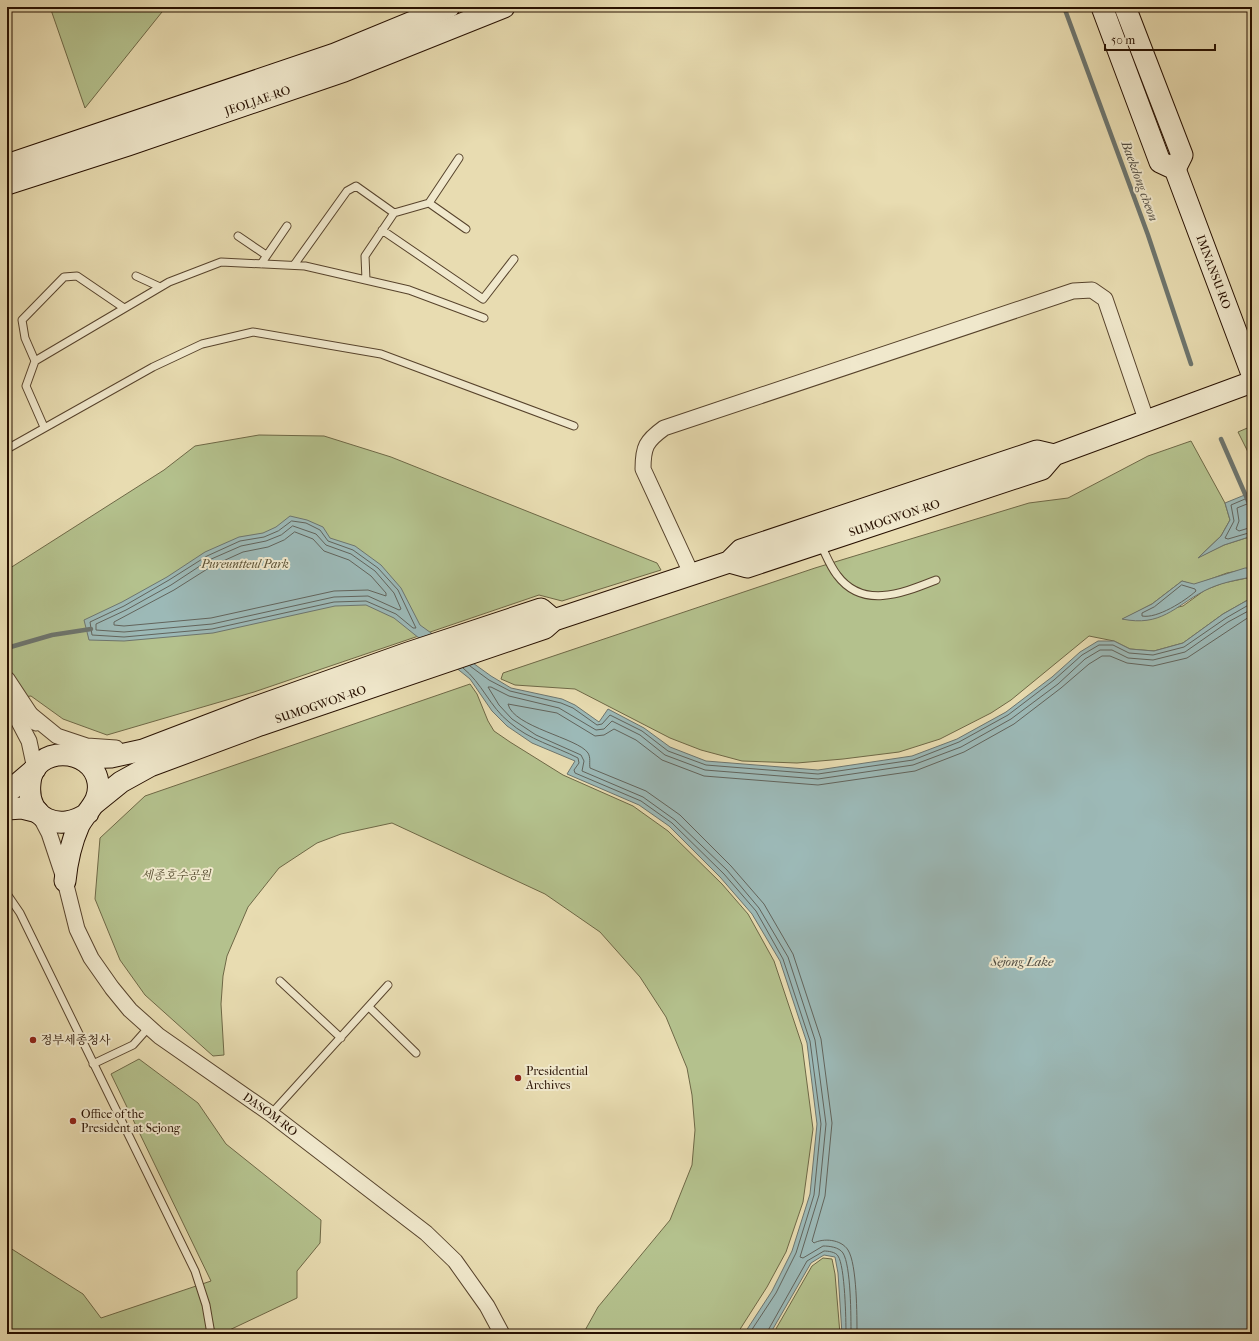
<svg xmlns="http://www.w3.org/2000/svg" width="1259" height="1341" font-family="'IM FELL French Canon','Noto Serif KR',serif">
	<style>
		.green { fill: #b4c18d; stroke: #6e6846 }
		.water { fill: #9cb9b7; stroke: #6d756e }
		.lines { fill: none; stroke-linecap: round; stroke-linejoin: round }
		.shore { stroke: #62645c; stroke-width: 1 }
		.stream { stroke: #6d756e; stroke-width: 4.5 }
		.lane-casing { stroke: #57432c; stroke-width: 9 }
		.street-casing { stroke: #57432c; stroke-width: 17 }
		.secondary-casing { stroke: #271000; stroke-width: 23 }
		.lane { stroke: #f0e8cc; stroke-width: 7 }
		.street { stroke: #f0e8cc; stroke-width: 15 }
		.secondary { stroke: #f0e8cc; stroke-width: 21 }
		.poi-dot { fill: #8f2418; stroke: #f0e8cc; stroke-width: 1.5 }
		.labels { text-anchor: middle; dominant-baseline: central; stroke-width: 4; stroke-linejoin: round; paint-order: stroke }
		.street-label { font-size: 12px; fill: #271000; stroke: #f0e8cc }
		.park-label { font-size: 12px; font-style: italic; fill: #584e31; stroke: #f0e8cc }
		.poi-label { font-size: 12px; fill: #271000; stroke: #f0e8cc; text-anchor: start }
		.water-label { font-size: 13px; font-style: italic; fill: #504b40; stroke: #f0e8cc }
	</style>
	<rect width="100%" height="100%" fill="#e8dcb1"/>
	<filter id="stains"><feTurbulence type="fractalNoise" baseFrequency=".005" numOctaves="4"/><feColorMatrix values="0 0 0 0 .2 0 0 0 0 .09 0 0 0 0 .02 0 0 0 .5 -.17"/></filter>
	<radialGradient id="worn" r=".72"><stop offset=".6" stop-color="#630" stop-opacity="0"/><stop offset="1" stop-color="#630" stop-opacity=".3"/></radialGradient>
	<path class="green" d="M50 7H166L85 108Z
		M1252 426V460L1238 432Z
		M259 435 324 436 391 457 657 563 661 570 562 601 539 595 254 692 107 735 63 719 31 696 7 699V570L164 470 195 446Z
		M1191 441 1225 503 1230 520 1221 536 1199 557 1224 545 1252 536V568L1227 573 1194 585 1182 581 1152 604 1123 619 1183 606 1205 590 1223 583 1252 577V599L1246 601 1223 614 1183 643 1154 651 1130 649 1114 641 1089 636 1011 700 991 713 940 739 899 752 843 759 797 763 742 761 701 750 670 738 575 689 515 685 501 679 503 673 815 568 1029 503 1068 498 1148 456Z
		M470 684 477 694 488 721 494 731 510 742 563 775 633 806 668 831 722 884 748 914 774 961 802 1045 813 1129 803 1202 786 1252 767 1287 737 1334H583L598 1307 670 1220 692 1165 695 1130 692 1095 687 1068 666 1017 640 977 600 932 545 894 392 823 341 834 317 843 279 868 248 907 227 956 223 976 221 1004 224 1055 213 1056 145 995 120 960 95 899 100 838 145 796Z
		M139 1059 198 1103 226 1144 321 1220 320 1243 297 1271V1298L221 1334H7V1246L83 1294 101 1318 211 1281 111 1074Z
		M823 1258 832 1259 835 1274 840 1334H773L812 1266Z"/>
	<path class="water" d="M1252 492V536L1224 545 1198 558 1221 536 1230 520 1225 503Z
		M290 516 307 520 323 527 330 538 355 546 381 565 401 588 420 625 491 676 511 688 562 699 575 705 599 722 608 709 644 728 670 747 706 761 818 770 912 756 957 739 1006 712 1052 677 1080 652 1098 641H1114L1130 649 1154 651 1183 643 1223 614 1246 601 1252 599V1334H842L838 1273 835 1257 824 1255 811 1263 770 1334H744L772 1291 792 1251 810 1194 817 1124 807 1043 780 961 752 914 720 877 669 826 639 805 567 774 575 761 532 743 507 726 492 711 470 679 394 618 366 605 335 606 213 633 124 641 89 640 84 620 122 602 167 577 205 552 239 537 263 533 276 527Z
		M1245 568H1252V577C1236 580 1219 583 1204 591 1174 607 1161 627 1122 619L1152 604 1182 581 1194 584Z"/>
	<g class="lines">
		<path class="shore" d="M1252 496 1231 505 1234 521 1225 538 1228 539 1252 532
			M1252 502 1237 508 1239 521 1236 529 1239 531 1252 527
			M292 521 306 523 320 530 328 541 353 550 378 568 398 590 416 628H413L396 614 366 601 334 602 212 629 124 637 92 635 90 622 124 606 169 580 207 556 240 541 264 537 278 531Z
			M293 526 316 534 326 545 351 554 375 571 394 593 401 609 399 610 368 596 334 597 212 624 124 632 96 630V624L126 610 171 585 209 560 241 546 266 541 281 535Z
			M295 532 313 539 324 551 349 560 371 576 386 593V596L368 590 334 591 211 618 124 626 114 625V622L174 590 212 566 243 552 268 547 284 540Z
			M1182 585 1195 589 1196 591C1185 601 1157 619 1142 616V613L1154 607Z
			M470 666 489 680 510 691 561 703 573 708 597 725 602 724 610 715 642 731 668 751 706 765 818 774 913 760 959 742 1008 715 1054 680 1082 655 1099 645H1113L1129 653 1153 655 1184 647 1226 618 1252 603
			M463 668C482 683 490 707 509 722 529 740 555 746 578 758L579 763 574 770 575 773 641 801 672 823 724 874 756 911 783 959 810 1041 821 1124 814 1195 796 1253 776 1293 749 1334
			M766 1334 807 1261 824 1251C828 1251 836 1252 838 1256 845 1266 846 1320 846 1334
			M851 1334C851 1317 851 1266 843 1253 839 1247 829 1246 823 1246L803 1258 800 1257 819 1195 826 1124 815 1040 788 957 759 908 727 870 675 820 643 797 582 771 584 761 581 755 536 735 512 719 499 705 488 687H491L509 696 559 708 596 730 604 729 612 721 640 735 665 755 705 770 818 779 913 765 961 747 1011 719 1058 684 1085 659 1100 650H1112L1128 658 1153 660 1185 652 1228 622 1252 609
			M857 1334C857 1316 857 1264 848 1250 841 1239 823 1238 814 1243L812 1241 825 1196 832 1123 821 1039 793 954 764 904 731 866 680 815 646 791 590 768C589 763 591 758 588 753 578 738 513 727 508 704L557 713 595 736 604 735 614 729 636 740 662 760 704 776 818 785 915 771 964 752 1014 724 1061 688 1089 664 1102 656H1110L1127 663 1153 666 1187 658 1252 615"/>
		<path class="stream" d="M1064 7 1148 235 1191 364
			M1221 439 1252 510
			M7 648 52 635 91 629"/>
		<defs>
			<path id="lane" d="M429 203 459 158
				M382 230 483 299 514 259
				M238 236 266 255
				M261 264 287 226
				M294 265 347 191 356 186 394 213
				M136 276 160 287
				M366 280 365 256 394 213 429 203 466 229
				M35 361 25 338 22 320 64 277 77 276 124 308
				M44 427 26 386 35 361 169 282 221 262 305 266 409 290 484 318
				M7 449 153 367 202 344 253 332 381 354 574 426
				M821 545C826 555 830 566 837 575 863 610 903 593 936 580
				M7 894 20 913 195 1271 206 1305 211 1334
				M280 981 341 1038
				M369 1007 416 1053
				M93 1064 133 1045 149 1027
				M271 1114 388 985"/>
			<g id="street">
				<path d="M692 575 643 469C643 447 646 441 664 428L1073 291 1092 290 1105 299 1147 422"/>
				<path d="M7 679 36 723"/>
				<path d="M7 699 29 741 35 769"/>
				<path d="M30 714 57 736 87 746 116 748"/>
				<path id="s1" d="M38 812 49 833 65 881 77 929 91 958 112 988 130 1010 159 1036 271 1114 426 1233 455 1261 487 1306 502 1334"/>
			</g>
			<g id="secondary">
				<path id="s2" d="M1102 7 1160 162 1175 169 1252 374"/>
				<path d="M1125 7 1182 155 1175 169"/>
				<path d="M7 165 335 54 449 7"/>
				<path id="s3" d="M7 184 128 145 344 71 504 7"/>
				<path id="s4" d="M729 562 747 567 1042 469 1054 455 1252 382"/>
				<path d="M80 758 111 757 143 750 253 708 408 653 541 609 554 620"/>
				<path d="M7 793 35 769"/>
				<path id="s5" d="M95 803 121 782 150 766 260 725 545 628 554 620 729 562 741 550 1037 451 1054 455"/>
				<path d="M7 809 22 808 38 812"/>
				<path d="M65 881C67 861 71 843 79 825 87 810 101 802 98 782 92 746 33 745 30 783 26 819 60 833 88 813"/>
			</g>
		</defs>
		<use href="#lane" class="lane-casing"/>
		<use href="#street" class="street-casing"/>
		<use href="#secondary" class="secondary-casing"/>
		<use href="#lane" class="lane"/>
		<use href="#street" class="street"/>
		<use href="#secondary" class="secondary"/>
	</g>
	<g class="poi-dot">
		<circle cx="33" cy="1040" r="4"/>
		<circle cx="518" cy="1078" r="4"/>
		<circle cx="73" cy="1121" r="4"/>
	</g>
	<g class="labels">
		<g class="street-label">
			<text stroke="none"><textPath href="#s3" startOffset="264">JEOLJAE-RO</textPath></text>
			<text stroke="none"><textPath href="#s2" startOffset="292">IMNANSU-RO</textPath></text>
			<text stroke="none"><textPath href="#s4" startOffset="174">SUMOGWON-RO</textPath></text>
			<text stroke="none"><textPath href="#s5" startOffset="248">SUMOGWON-RO</textPath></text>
			<text stroke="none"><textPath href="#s1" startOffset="396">DASOM-RO</textPath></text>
		</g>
		<g class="park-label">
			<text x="245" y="564">Pureuntteul Park</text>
			<text x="176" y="875">세종호수공원</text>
		</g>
		<g class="poi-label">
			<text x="41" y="1040">정부세종청사</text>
			<text x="526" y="1071">Presidential<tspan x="526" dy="14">Archives</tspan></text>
			<text x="81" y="1114">Office of the<tspan x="81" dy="14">President at Sejong</tspan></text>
		</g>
		<g class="water-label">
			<text transform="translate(1140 181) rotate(70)">Baekdong cheon</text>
			<text x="1022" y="961">Sejong Lake</text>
		</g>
	</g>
	<rect width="1259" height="1341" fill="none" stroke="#e8dcb1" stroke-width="24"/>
	<rect x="8" y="8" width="1243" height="1325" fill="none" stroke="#271000" stroke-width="2"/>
	<rect x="12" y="12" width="1235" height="1317" fill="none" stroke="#271000"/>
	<path d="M1105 44v6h110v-6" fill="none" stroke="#271000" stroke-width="2"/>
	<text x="1111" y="44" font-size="12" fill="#271000" stroke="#f0e8cc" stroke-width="3" paint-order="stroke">50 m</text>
	<rect width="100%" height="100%" filter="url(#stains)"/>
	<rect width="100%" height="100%" fill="url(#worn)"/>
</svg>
